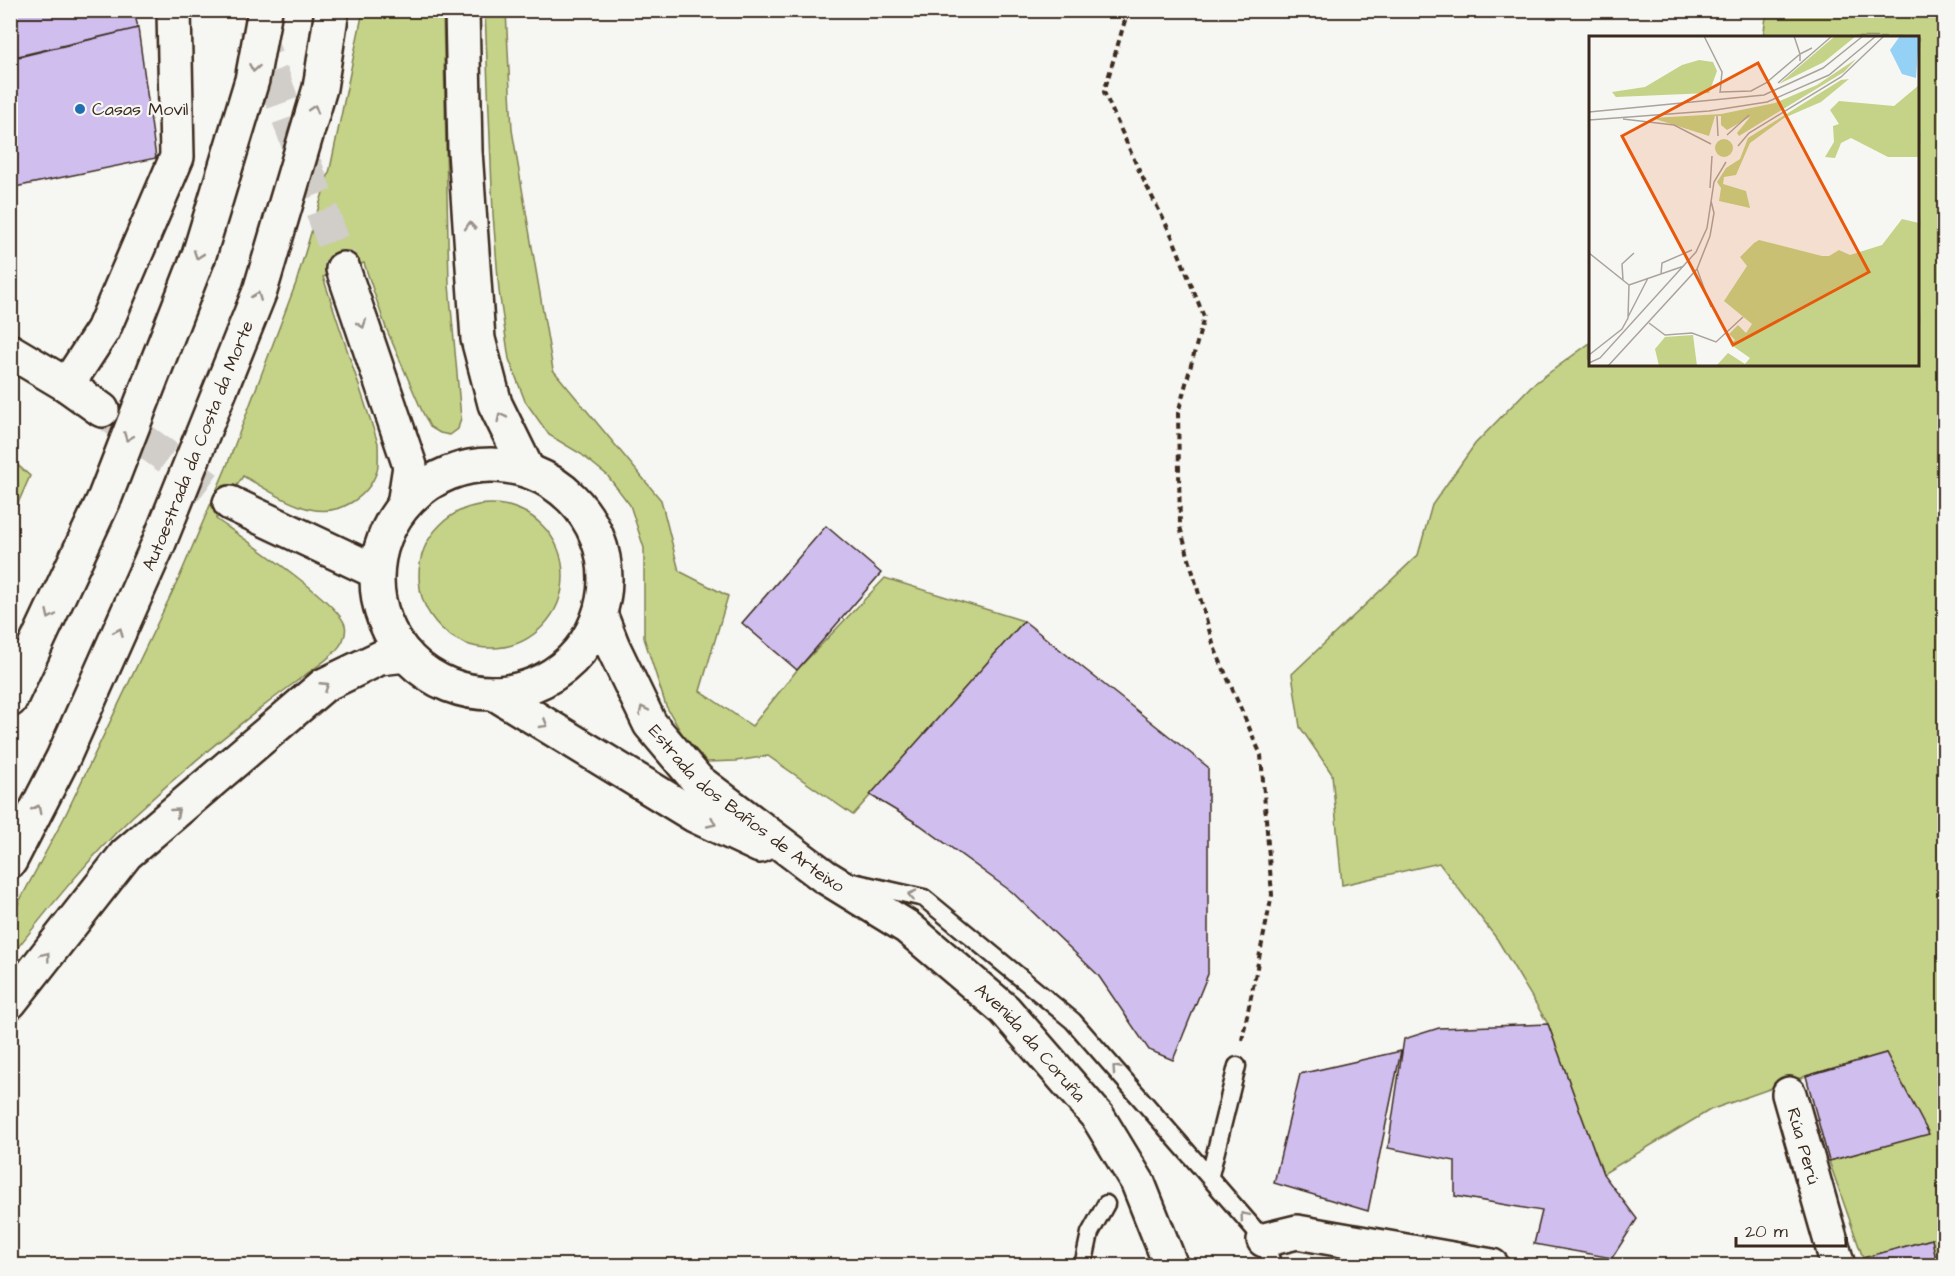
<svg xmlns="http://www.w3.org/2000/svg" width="1955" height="1276" font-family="'Architects Daughter',sans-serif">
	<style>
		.green { fill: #c4d387; stroke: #807e52; stroke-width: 1.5 }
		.building { fill: #d0beef; stroke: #3b2a1e; stroke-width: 1.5 }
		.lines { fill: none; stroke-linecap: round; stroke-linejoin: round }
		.street-tunnel { stroke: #d1cdc8; stroke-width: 33; stroke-dasharray: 33 16; stroke-linecap: butt }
		.primary-tunnel { stroke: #d1cdc8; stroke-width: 33; stroke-dasharray: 33 16; stroke-linecap: butt }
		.lane-casing { stroke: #3b2a1e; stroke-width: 21 }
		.street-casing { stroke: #3b2a1e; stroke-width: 38 }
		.primary-casing { stroke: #3b2a1e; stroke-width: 38 }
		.highway-casing { stroke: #3b2a1e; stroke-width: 38 }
		.path { stroke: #3b2a1e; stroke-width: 4; stroke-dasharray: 6 4.5; stroke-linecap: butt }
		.lane { stroke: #f6f6f2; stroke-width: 16 }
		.street { stroke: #f6f6f2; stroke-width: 33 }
		.primary { stroke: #f6f6f2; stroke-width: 33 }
		.highway { stroke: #f6f6f2; stroke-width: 33 }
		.oneway { stroke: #989088 }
		.poi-dot { fill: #1f6fb2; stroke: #f6f6f2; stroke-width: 2 }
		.labels { text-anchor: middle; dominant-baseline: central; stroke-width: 4.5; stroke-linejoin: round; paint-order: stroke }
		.poi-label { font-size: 18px; fill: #3b2a1e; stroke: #f6f6f2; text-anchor: start }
		.street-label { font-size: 18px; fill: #3b2a1e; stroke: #f6f6f2 }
		.inset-road { fill: none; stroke: #aba49d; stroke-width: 1.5 }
		.view { fill: #e8590c; fill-opacity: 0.15; stroke: #e8590c; stroke-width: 3 }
		.inset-edge { fill: none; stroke: #3b2a1e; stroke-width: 3 }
	</style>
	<rect width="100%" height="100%" fill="#f6f6f2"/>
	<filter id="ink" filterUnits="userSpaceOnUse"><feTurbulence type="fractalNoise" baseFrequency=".0167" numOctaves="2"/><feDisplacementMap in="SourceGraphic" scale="12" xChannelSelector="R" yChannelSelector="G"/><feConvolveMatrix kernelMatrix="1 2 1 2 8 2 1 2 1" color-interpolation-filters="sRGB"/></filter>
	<g filter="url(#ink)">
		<path class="green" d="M363 11H443L449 285 461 418 458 429 450 435 440 433 430 427 422 411 386 328 364 263 323 277 378 443C378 452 379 463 377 471 368 498 339 516 310 509 286 503 265 488 243 476L216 519C240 536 338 601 345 625 350 647 319 665 305 675 245 719 187 766 133 816 88 859 49 908 11 956V917L64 818 179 578 226 468 296 283 330 169Z
			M485 11H506L512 130 553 370 661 500 679 571 728 596 700 691 752 726 797 670 885 578 1024 621 853 815 768 756 736 761 707 762 685 739 666 706 644 638V548L630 505 607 475 581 454 549 435 525 401 509 359 499 291 493 214Z
			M1767 11H1944V1265H1937L1932 1239 1863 1258 1829 1161 1928 1133 1886 1053 1806 1076 1710 1110 1603 1174 1548 1024 1497 939 1439 863 1342 885 1332 774 1300 727 1292 674 1418 555 1432 505 1475 444 1531 386 1590 343V364H1918V38L1763 37Z
			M11 459 30 476 11 519Z
			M419 576a72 72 0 1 1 144 0a72 72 0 1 1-144 0Z"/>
		<path class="building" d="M10 10H134L138 28 10 58Z
			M138 28 156 158 10 188V59Z
			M826 526 881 573 797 670 742 623Z
			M1024 621 1208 767V974L1173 1060 1149 1050 1098 975 1012 892 920 825 870 795Z
			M1548 1024 1603 1174 1637 1219 1612 1258 1534 1244 1542 1211 1455 1196V1161L1388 1148 1404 1039 1439 1028Z
			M1401 1051 1368 1211 1274 1183 1300 1074Z
			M1886 1053 1929 1134 1829 1161 1806 1076Z
			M1932 1239 1937 1266H1865L1863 1258Z"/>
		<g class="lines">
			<path class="street-tunnel" d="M102 410 230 503"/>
			<path class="primary-tunnel" d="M255 26 343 269"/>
			<defs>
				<path id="lane" d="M853 882 924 898 1073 1021 1264 1240 1273 1266
					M1210 1175 1237 1066
					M1083 1266 1090 1233 1106 1204"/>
				<g id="street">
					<path d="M10 351 67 385 102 410"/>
					<path d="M67 385 103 330 177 157 174 10"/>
					<path d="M230 503 377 572"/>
					<path id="s1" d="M1789 1094 1838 1266"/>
					<path d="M1264 1240 1297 1232 1492 1266"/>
				</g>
				<g id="primary">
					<path d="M462 10 465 151 478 339 495 404 527 469"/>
					<path d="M343 269 410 466 404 505"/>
					<circle cx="491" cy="579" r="114"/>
					<path id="s2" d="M600 614 613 647 650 724 698 781 824 876 907 927 1005 1010 1098 1117 1138 1183 1171 1266"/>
					<path d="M494 693 694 815 760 846"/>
				</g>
				<g id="highway">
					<path d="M10 700 105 497 199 255 252 80 265 10"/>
					<path id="s3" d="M10 861 63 758 158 545 260 291 320 88 332 10"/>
					<path d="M10 1002 126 854 324 685 380 658 406 655"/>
				</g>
			</defs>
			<use href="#lane" class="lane-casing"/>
			<use href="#street" class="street-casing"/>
			<use href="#primary" class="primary-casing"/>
			<use href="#highway" class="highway-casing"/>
			<path class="path" d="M1128 10 1104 92 1141 175 1172 236 1204 317 1178 413 1180 527 1214 647 1261 755 1272 895 1242 1040"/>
			<use href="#lane" class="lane"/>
			<use href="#street" class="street"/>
			<use href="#primary" class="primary"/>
			<use href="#highway" class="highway"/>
		</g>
		<defs><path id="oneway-chevron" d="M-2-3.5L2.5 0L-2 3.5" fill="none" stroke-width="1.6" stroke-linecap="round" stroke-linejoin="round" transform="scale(1.5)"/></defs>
		<g class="oneway">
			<use href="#oneway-chevron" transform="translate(254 68) rotate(100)"/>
			<use href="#oneway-chevron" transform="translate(314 109) rotate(-73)"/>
			<use href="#oneway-chevron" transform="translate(470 226) rotate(-94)"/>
			<use href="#oneway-chevron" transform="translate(198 255) rotate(109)"/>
			<use href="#oneway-chevron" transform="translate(257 296) rotate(-69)"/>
			<use href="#oneway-chevron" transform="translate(362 324) rotate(71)"/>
			<use href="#oneway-chevron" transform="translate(501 417) rotate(-116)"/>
			<use href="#oneway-chevron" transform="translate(128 437) rotate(111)"/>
			<use href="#oneway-chevron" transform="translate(50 615) rotate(115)"/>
			<use href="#oneway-chevron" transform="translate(119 632) rotate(-66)"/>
			<use href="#oneway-chevron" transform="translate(325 686) rotate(-33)"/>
			<use href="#oneway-chevron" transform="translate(643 710) rotate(-116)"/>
			<use href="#oneway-chevron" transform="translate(544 724) rotate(31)"/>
			<use href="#oneway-chevron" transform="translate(37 809) rotate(-63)"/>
			<use href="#oneway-chevron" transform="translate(176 812) rotate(-41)"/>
			<use href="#oneway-chevron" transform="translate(712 823) rotate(25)"/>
			<use href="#oneway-chevron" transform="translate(912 895) rotate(-167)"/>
			<use href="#oneway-chevron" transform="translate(46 956) rotate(-52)"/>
			<use href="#oneway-chevron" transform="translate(1116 1069) rotate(-132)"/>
			<use href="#oneway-chevron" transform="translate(1244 1216) rotate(-130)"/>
		</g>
	</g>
	<circle class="poi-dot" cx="80" cy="109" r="6"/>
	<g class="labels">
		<g class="poi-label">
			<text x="92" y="109">Casas Movil</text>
		</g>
		<g class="street-label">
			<text stroke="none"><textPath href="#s3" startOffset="456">Autoestrada da Costa da Morte</textPath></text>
			<text stroke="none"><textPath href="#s2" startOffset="250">Estrada dos Baños de Arteixo</textPath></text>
			<text stroke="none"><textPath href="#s2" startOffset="620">Avenida da Coruña</textPath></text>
			<text stroke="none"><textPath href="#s1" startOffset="54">Rúa Perú</textPath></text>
		</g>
	</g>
	<g transform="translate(1589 36)">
		<rect width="330" height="330" fill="#f6f6f2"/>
		<path d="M246 0H267L235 26 190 48ZM267 23 255 36 150 100 148 97 161 81 138 94 132 89V80H126L120 100 63 82 132 78 186 67 228 49ZM110 24 124 26 128 35 120 57 27 61 23 56 56 51 93 29ZM260 43 232 66 195 82 161 107 147 139 135 141 134 148 157 155 161 172 130 165 132 152 128 146 137 132 151 123 159 102 252 44ZM330 49V121H299L262 102 252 107 246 122 236 121 245 106 244 90 250 88 241 74 250 65 305 70ZM126 112a9 9 0 1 1 18 0a9 9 0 1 1-18 0ZM313 183 330 187V330L128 329 139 317 156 328 161 322 141 308 146 304 140 298 149 289 157 297 163 288 135 265 158 230 151 221 165 207 170 204 233 220H240L250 214 261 219 293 209ZM104 299 108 330H70L66 313 76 301Z" fill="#c4d387"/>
		<path d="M311 0H330L327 42 313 38 301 14Z" fill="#94d1f5"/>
		<path class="inset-road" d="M115 0 133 36 131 57M211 25V18L223 12M189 47 243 0M132 56 162 55 177 47 211 18 205 0M0 76 175 59 234 32 274 0M128 80 129 100M34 83 85 89 122 108M0 84 120 75 178 66 240 39 287 0M138 99 160 79M149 110 160 97 252 41 295 0M121 152 123 120M0 217 40 249M108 233 122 271M72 238 73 227 103 214M34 244 33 228 45 217M40 249 95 230M39 281 59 242M60 287 76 299 103 297 127 306 154 281M0 319 33 293 39 282 40 249M0 327 11 322 107 216 118 192 125 146 137 126M19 330 108 233 121 200 125 177 122 165"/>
		<path class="view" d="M169 27 280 236 144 309 33 100Z"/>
		<rect width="330" height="330" class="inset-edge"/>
	</g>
	<rect width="1955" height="1276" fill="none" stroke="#f6f6f2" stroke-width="36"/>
	<rect x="18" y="18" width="1919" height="1240" fill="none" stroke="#3b2a1e" stroke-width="2" filter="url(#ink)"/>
	<path d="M1736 1237v9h110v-9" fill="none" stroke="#3b2a1e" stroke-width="3"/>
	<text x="1745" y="1237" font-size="18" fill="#3b2a1e" stroke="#f6f6f2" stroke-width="4.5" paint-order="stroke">20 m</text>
</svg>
